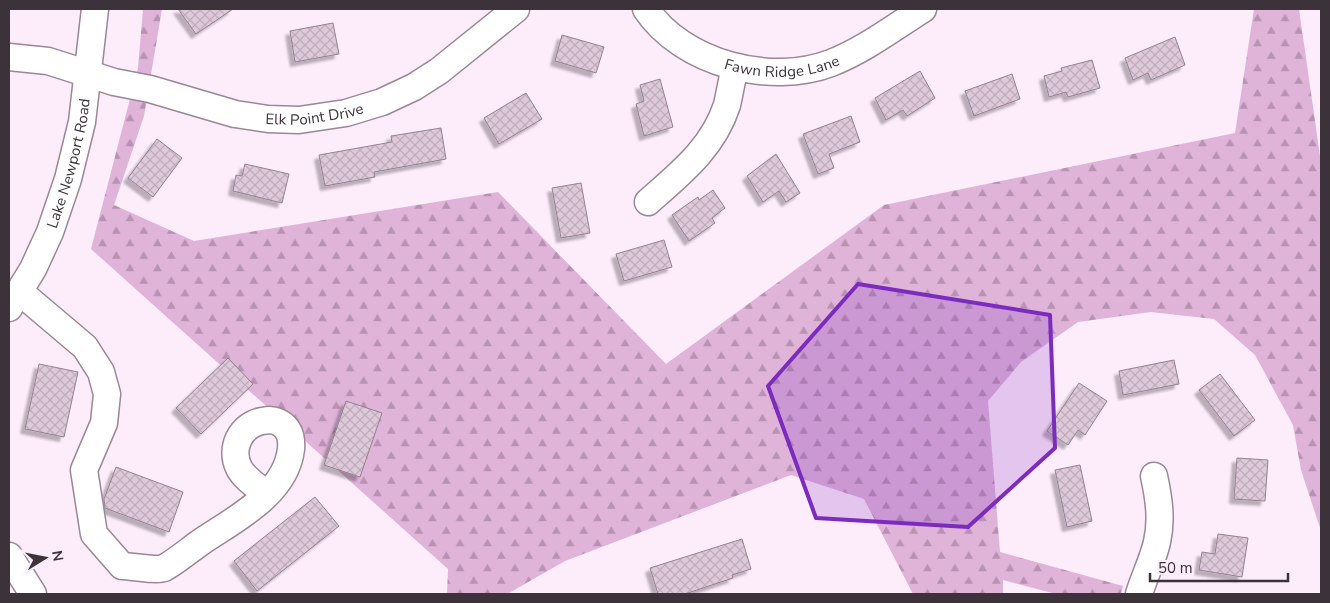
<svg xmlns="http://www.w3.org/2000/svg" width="1330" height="603" font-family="'Nunito Sans',sans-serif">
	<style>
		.forest { fill: url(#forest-firs) }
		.building { fill: url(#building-cross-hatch); stroke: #948191; filter: url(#shadow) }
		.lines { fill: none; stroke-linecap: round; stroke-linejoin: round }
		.minor-casing { stroke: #9a8797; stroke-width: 29 }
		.minor { stroke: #fff; stroke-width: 26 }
		.marked { fill: #7b2cbf; fill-opacity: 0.2; stroke: #7b2cbf; stroke-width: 4; stroke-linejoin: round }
		.labels { text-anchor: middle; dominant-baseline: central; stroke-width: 5; stroke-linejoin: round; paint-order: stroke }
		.street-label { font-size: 15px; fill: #3b3339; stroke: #fdecfa }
	</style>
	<defs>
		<pattern id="forest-firs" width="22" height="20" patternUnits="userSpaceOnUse" patternTransform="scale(1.25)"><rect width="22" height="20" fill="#e0b3d9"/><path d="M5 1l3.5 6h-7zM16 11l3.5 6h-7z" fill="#b792b1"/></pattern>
		<pattern id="building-cross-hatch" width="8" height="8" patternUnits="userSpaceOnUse" patternTransform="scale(1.25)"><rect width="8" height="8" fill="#dec9da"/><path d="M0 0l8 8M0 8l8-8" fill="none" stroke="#bfadbc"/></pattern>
		<filter id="shadow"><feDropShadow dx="-4.5" dy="4.5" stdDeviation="1" flood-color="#0004"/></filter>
	</defs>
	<rect width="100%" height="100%" fill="#fdecfa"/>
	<path class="forest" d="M143 9H162L144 116 114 205 194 241 498 192 666 364 884 205 1235 133 1254 9H1299L1321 163V531L1301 470 1293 425 1255 355 1214 319 1151 312 1078 322 1021 362 988 401 1000 552 1123 586 1121 594H1056L1003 580V594H913L864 499 791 475 565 561 507 594H447L448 569 91 249 138 68Z"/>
	<path class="building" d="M178 9H233L196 34Z
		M333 23 339 54 295 62 290 31Z
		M562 35 604 47 596 73 555 61Z
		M1175 37 1185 65 1151 80 1148 73 1133 80 1125 58Z
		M1092 60 1100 88 1068 97 1066 92 1049 97 1044 76 1062 71 1061 68Z
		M920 71 935 98 907 116 903 110 886 120 875 98Z
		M1012 74 1020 99 974 116 965 91Z
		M660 79 673 127 644 136 636 104 644 101 640 85Z
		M526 93 542 119 499 144 484 118Z
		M851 116 860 142 829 154 834 168 818 174 803 134Z
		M441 128 446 159 374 172 375 177 325 186 319 155 392 142 391 136Z
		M157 139 182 158 153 197 128 178Z
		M776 154 800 193 786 202 779 191 763 202 747 176Z
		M245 164 289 174 282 203 233 191 236 175 242 176Z
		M581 183 590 233 561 238 552 188Z
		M713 190 725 208 712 218 715 223 689 241 672 215 698 197 699 200Z
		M664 240 672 267 624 281 616 254Z
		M228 358 253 384 201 434 176 408Z
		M1174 360 1179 384 1123 395 1119 371Z
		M39 364 78 372 64 437 25 429Z
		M1220 374 1255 420 1234 436 1199 390Z
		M1079 383 1107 401 1085 435 1078 430 1068 445 1047 431Z
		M346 401 382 413 360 477 324 465Z
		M1237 458 1268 460 1265 501 1234 499Z
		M1080 465 1092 521 1067 527 1055 470Z
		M116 467 183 492 169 532 105 508 104 499Z
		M315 497 339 526 257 591 234 561Z
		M1218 534 1248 538 1242 577 1199 570 1202 552 1215 554Z
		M742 539 751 569 732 575 733 578 685 594H658L650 568Z"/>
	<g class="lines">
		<defs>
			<g id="minor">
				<path id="s1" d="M646 9C683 64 771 86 831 63 864 50 893 28 923 9"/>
				<path id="s2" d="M9 57 48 61 114 82 150 89 235 114 268 119 299 120 346 113 382 102 414 87 439 71 516 9"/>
				<path d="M648 202C681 173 713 148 727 105 730 92 732 79 735 67"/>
				<path d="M20 292 85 347 101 372 107 394 104 423 84 470 94 534 122 566C131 566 156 571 164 568 174 563 191 549 201 542 235 519 286 494 291 449 292 438 290 429 280 423 274 419 268 420 262 421 241 425 229 448 239 468 244 478 258 487 266 494"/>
				<path id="s3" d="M9 308 33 269 50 232 68 179 82 122 95 9"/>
				<path d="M9 556 33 594"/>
				<path d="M1139 594C1144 577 1153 560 1157 542 1162 520 1159 499 1154 476"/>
			</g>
		</defs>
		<use href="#minor" class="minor-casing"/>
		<use href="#minor" class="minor"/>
	</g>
	<path class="marked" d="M858 284 1050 315 1055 448 968 527 816 518 768 386Z"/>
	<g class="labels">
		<g class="street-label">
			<text stroke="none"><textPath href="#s1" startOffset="156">Fawn Ridge Lane</textPath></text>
			<text stroke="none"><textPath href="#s2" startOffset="314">Elk Point Drive</textPath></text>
			<text stroke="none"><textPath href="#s3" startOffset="158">Lake Newport Road</textPath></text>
		</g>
	</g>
	<rect width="1330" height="603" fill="none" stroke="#3b3339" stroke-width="20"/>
	<g transform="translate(45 558) rotate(80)" stroke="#fdecfa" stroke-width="4" paint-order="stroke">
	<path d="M0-4L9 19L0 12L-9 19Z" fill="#3b3339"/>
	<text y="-8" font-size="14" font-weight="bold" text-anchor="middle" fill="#3b3339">N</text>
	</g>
	<path d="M1150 573v8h138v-8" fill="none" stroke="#3b3339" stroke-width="2.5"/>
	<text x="1158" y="573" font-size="15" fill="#3b3339" stroke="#fdecfa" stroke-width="4" paint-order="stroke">50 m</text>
</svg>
